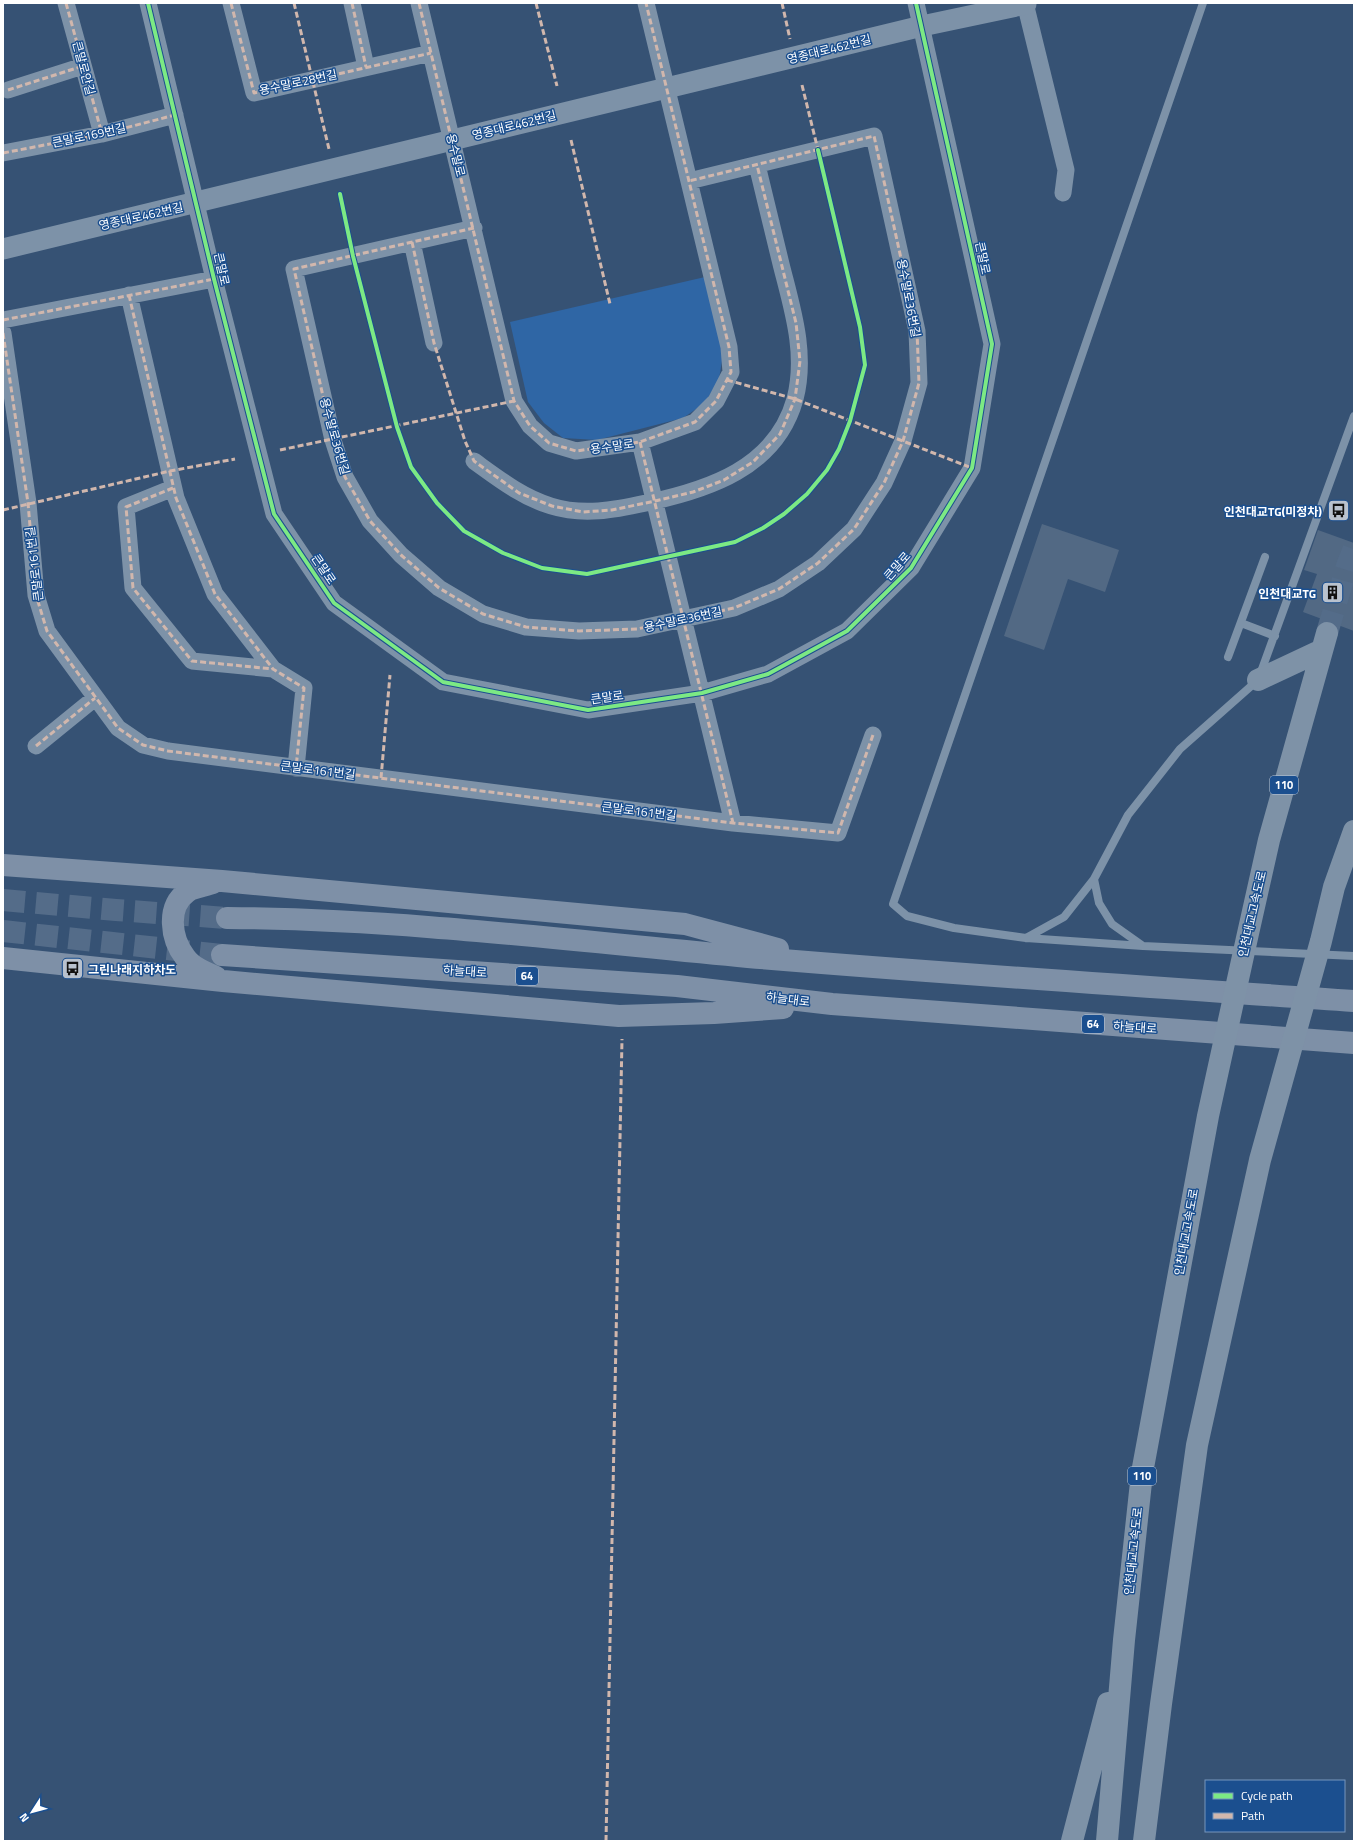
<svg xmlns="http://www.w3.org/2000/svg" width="1357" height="1844" font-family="'Titillium Web','Noto Sans KR',sans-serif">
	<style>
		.green { fill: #2f66a5 }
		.building { fill: #526984 }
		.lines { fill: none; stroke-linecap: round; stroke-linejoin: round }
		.trunk-tunnel { stroke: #546c89; stroke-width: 22; stroke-dasharray: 22 11; stroke-linecap: butt }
		.motorway-tunnel { stroke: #546c89; stroke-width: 22; stroke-dasharray: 22 11; stroke-linecap: butt }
		.service { stroke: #7d92a8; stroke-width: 8 }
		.minor { stroke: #7d92a8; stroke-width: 17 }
		.tertiary { stroke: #7d92a8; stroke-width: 21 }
		.trunk { stroke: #7e90a7; stroke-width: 22 }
		.motorway { stroke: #7e92a7; stroke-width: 22 }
		.quiet { stroke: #d1b7ad; stroke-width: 3; stroke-dasharray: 6 3; stroke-linecap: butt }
		.cycleway-casing { stroke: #1b4f8f; stroke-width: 6 }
		.cycleway { stroke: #7ce984; stroke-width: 4 }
		.labels { text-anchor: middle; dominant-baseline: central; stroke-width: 3; stroke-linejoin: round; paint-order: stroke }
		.shield { fill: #1b4f8f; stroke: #bbcadd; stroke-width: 1 }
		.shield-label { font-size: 11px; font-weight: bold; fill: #fff }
		.street-label { font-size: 12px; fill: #fff; stroke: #1b4f8f }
		.poi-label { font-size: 12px; font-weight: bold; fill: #fff; stroke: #1b4f8f; text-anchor: end }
	</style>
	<rect width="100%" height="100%" fill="#365274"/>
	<path class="green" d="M705 277 723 355 719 379 705 403 683 418 597 440 563 438 544 423 528 402 510 322Z"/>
	<path class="building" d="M1042 524 1119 550 1105 592 1068 579 1044 650 1004 636Z
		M1318 530 1354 543V631L1303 612 1317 574 1304 570Z"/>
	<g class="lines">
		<path class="trunk-tunnel" d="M3 900 116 910 227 918
			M3 931 222 955"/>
		<path class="motorway-tunnel" d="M1327 633 1347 566 1354 548"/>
		<path class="service" d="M1354 416 1258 680 1180 749 1128 815 1094 879 1099 903 1112 924 1143 946 1354 956
			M1241 623 1275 636
			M1228 657 1265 557
			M1026 938 1064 917 1094 879
			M1143 946 1026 938 954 928 907 916 893 904 1203 3"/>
		<path class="minor" d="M66 3 102 134
			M148 3 214 279 274 514 334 603 443 682 588 710 702 693 768 674 847 631 911 568 972 468 992 344 916 3
			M231 3 254 93 431 53
			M352 3 366 67
			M419 3 514 401 530 426 549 443 576 451 640 442 695 422 716 401 731 372 729 347 646 3
			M1025 3 1066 170 1063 193
			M8 90 83 66
			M3 153 102 134 175 115
			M474 228 294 269 333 440 345 477 370 521 401 555 439 588 483 614 526 627 579 631 637 629 734 608 779 589 818 563 854 529 884 483 903 441 919 383 917 331 874 136 689 181
			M412 242 434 343
			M129 295 176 498 215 594 273 669 304 688 296 768
			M3 320 214 279
			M3 333 28 503 36 595 47 631 118 728 143 745 168 751 733 823 838 833 873 735
			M640 442 733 823
			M474 461C499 479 522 497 551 506 583 516 614 510 646 503 708 490 776 468 795 399 807 353 792 308 781 264 773 231 765 198 757 165
			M173 488 126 507 133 588 192 661 273 669
			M36 746 95 698"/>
		<path class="tertiary" d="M3 249 922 26 1026 4"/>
		<path class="trunk" d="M3 865 222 881 685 924 778 949
			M213 883C206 886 193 887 187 892 166 907 171 939 185 957 192 967 204 972 216 977
			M227 918C401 919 575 941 748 957 950 974 1152 987 1354 1001
			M222 955 677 986 832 1004 1354 1043
			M3 958 223 981 619 1016 714 1013 783 1008"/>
		<path class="motorway" d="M1258 680 1322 650
			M1072 1841 1108 1703
			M1107 1841 1124 1640 1142 1473 1208 1116 1247 938 1269 840 1327 633
			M1144 1841 1161 1704 1197 1445 1260 1160 1321 941 1334 887 1354 831"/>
		<path class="quiet" d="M66 3 102 134
			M231 3 254 93 431 53
			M294 3 329 149
			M352 3 366 67
			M419 3 514 401 530 426 549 443 576 451 640 442 695 422 716 401 731 372 729 347 646 3
			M536 3 557 86
			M782 3 790 39
			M802 85 818 150
			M8 90 83 66
			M571 140 610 304
			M3 153 102 134 175 115
			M474 228 294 269 333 440 345 477 370 521 401 555 439 588 483 614 526 627 579 631 637 629 734 608 779 589 818 563 854 529 884 483 903 441 919 383 917 331 874 136 689 181
			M412 242 434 343 465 441 474 461 519 493 552 506 583 512 612 510 655 501 693 492 724 480 753 462 780 434 795 399 800 361 796 323 757 165
			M129 295 176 498 215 594 273 669 304 688 296 768
			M3 320 214 279
			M3 333 28 503 36 595 47 631 118 728 143 745 168 751 733 823 838 833 873 735
			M727 380 795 399 972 468
			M640 442 733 823
			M280 450 514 401
			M173 488 126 507 133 588 192 661 273 669
			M3 510 170 471 235 459
			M36 746 95 698
			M381 778 390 675
			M606 1841 622 1039"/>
		<defs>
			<path id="cycleway" d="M148 3 214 279 274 514 334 603 443 682 588 710 702 693 768 674 847 631 911 568 972 468 992 344 916 3
				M340 194 353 256 397 427 411 467 437 503 464 531 503 553 542 568 587 574 735 542 763 528 784 514 807 494 827 470 839 449 850 421 865 365 860 327 818 150"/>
		</defs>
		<use href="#cycleway" class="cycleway-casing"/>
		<use href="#cycleway" class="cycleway"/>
	</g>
	<defs>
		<symbol id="bus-square" viewBox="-11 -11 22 22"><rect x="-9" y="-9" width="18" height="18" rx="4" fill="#b9c2ce" stroke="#1b4f8f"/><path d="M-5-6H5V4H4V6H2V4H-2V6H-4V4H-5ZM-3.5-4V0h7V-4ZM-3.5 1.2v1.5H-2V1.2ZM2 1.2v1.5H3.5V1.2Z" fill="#111"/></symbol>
		<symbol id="building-square" viewBox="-11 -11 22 22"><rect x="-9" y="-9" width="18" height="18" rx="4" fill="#b9c2ce" stroke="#1b4f8f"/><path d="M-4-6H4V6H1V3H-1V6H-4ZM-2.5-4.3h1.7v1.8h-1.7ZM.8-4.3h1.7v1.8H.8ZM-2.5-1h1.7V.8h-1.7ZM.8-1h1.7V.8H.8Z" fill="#111"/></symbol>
	</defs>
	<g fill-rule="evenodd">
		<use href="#bus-square" x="1326" y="498" width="25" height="25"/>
		<use href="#building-square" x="1320" y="580" width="25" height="25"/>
		<use href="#bus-square" x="60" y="956" width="25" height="25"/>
	</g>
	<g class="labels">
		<g class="shield">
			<rect x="1270" y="776" width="28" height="18" rx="3"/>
			<rect x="516" y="967" width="22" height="18" rx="3"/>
			<rect x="1082" y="1015" width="22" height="18" rx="3"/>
			<rect x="1128" y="1467" width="28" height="18" rx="3"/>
		</g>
		<g class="shield-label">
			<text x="1284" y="785">110</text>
			<text x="527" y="976">64</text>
			<text x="1093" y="1024">64</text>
			<text x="1142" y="1476">110</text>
		</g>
		<g class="street-label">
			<text transform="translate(829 49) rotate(-14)">영종대로462번길</text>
			<text transform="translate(84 68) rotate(75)">큰말로안길</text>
			<text transform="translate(298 82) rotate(-12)">용수말로28번길</text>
			<text transform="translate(514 125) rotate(-14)">영종대로462번길</text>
			<text transform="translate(89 135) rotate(-12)">큰말로169번길</text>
			<text transform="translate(456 155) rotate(76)">용수말로</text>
			<text transform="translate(141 216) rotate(-13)">영종대로462번길</text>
			<text transform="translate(983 258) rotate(78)">큰말로</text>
			<text transform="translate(222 269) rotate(77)">큰말로</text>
			<text transform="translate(909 298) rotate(79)">용수말로36번길</text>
			<text transform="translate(335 436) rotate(74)">용수말로36번길</text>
			<text transform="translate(612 446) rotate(-8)">용수말로</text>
			<text transform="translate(34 564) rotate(-97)">큰말로161번길</text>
			<text transform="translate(897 566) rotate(-49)">큰말로</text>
			<text transform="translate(324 569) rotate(56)">큰말로</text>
			<text transform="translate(683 619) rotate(-12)">용수말로36번길</text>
			<text transform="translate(607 697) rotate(-8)">큰말로</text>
			<text transform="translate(318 770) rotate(7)">큰말로161번길</text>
			<text transform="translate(639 811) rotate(7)">큰말로161번길</text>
			<text transform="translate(1252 914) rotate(-77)">인천대교고속도로</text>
			<text transform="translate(465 971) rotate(4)">하늘대로</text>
			<text transform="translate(788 999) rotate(7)">하늘대로</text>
			<text transform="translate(1135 1027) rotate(4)">하늘대로</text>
			<text transform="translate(1186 1232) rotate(-80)">인천대교고속도로</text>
			<text transform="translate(1133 1551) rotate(-84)">인천대교고속도로</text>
		</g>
		<g class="poi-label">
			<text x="1322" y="511">인천대교TG(미정차)</text>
			<text x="1316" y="593">인천대교TG</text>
			<text x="88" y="969" text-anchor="start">그린나래지하차도</text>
		</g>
	</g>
	<rect width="1357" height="1844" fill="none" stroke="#ffffff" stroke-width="8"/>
	<rect x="1205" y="1780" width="140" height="52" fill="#1b4f8f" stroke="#7695bc"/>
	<rect x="1213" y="1793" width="20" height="6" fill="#7ce984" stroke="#7695bc"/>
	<text x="1241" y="1800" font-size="12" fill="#ffffff">Cycle path</text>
	<rect x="1213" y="1813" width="20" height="6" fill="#d1b7ad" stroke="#7695bc"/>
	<text x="1241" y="1820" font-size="12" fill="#ffffff">Path</text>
	<g transform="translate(32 1812) rotate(234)" stroke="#1b4f8f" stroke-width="3" paint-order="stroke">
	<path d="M0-3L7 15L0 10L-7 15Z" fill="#ffffff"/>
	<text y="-6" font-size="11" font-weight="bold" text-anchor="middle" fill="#ffffff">N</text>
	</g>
</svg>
